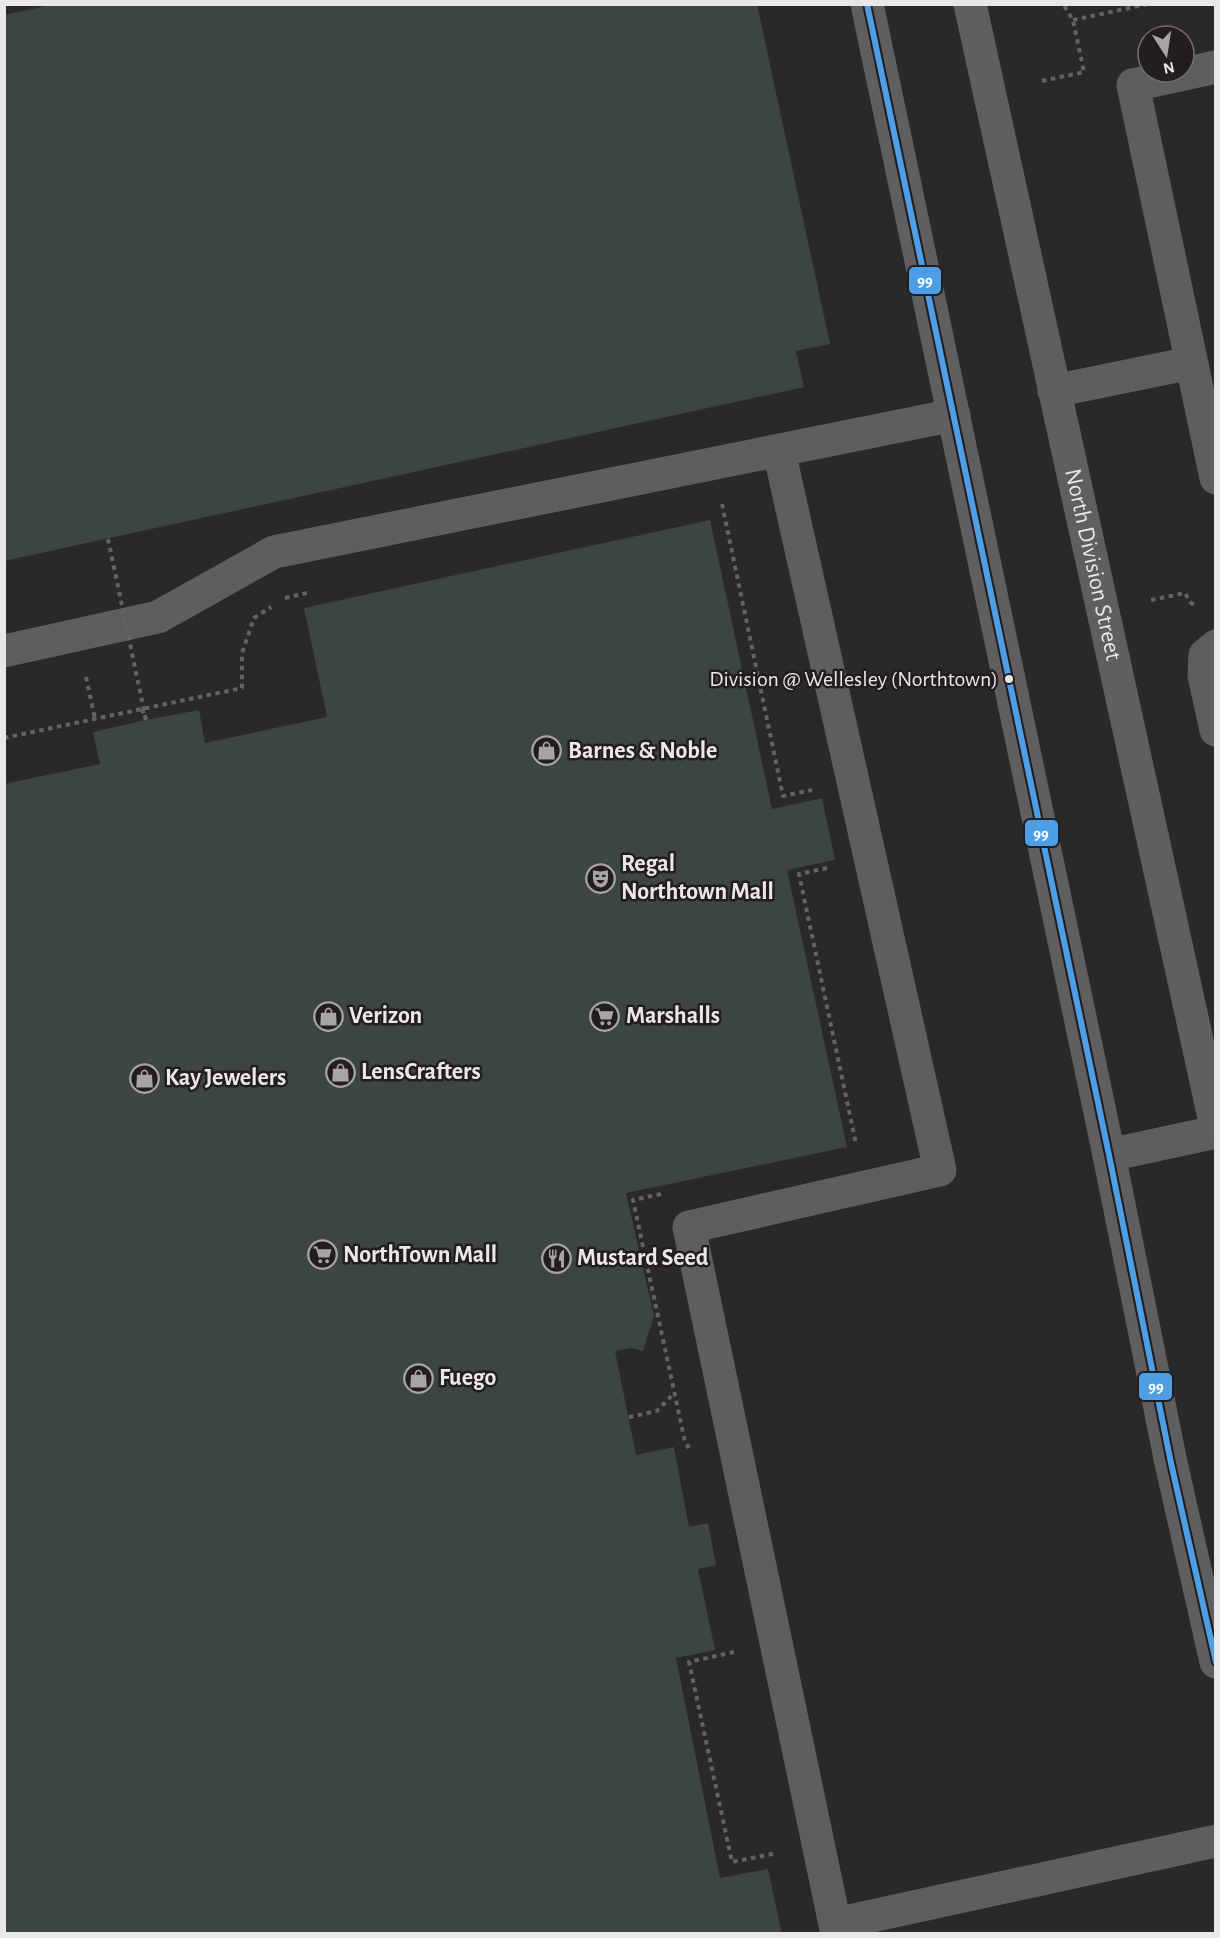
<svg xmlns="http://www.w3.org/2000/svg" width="1220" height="1938" font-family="'Alegreya Sans',sans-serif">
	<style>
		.building { fill: #3c4541 }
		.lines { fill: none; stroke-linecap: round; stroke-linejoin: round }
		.path { stroke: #646262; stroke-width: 4; stroke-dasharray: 4.5 4.5; stroke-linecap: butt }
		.minor { stroke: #5f5e5e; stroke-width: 33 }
		.major { stroke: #605e5f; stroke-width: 33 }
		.path-bridge { stroke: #646262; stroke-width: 4; stroke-dasharray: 4.5 4.5; stroke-linecap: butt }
		.bus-1-casing { stroke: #221d1e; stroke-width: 10 }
		.bus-1 { stroke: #4d9ee5; stroke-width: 6 }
		.bus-dot { fill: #eae7e8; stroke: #221d1e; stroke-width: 2 }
		.labels { text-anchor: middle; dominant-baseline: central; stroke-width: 5; stroke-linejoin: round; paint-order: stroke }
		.bus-label { font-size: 22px; fill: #eae7e8; stroke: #221d1e; text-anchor: end }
		.street-label { font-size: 24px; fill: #eae7e8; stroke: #221d1e }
		.poi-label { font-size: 24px; font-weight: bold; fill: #eae7e8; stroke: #221d1e; text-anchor: start }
		.line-badge { stroke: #221d1e; stroke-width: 2 }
		.badge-label { font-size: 16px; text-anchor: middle; font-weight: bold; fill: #fff }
	</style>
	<rect width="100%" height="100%" fill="#2b2829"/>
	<path class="building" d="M55 4H757L830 344 796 351 804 387 4 561V15Z
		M710 520 772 809 822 798 835 860 787 870 847 1147 626 1193 654 1316 643 1351 631 1348 615 1351 636 1455 674 1447 689 1527 708 1523 716 1565 698 1569 715 1650 676 1658 720 1878 768 1869 782 1934H4V784L100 764 93 732 146 720 199 710 205 743 327 717 304 608Z"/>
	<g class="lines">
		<path class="path" d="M1073 20 1148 4
			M1042 81 1084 72 1073 20 1063 4
			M722 504 783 796 812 790
			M285 598 307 593
			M1151 600 1185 593 1190 602 1197 607
			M86 677 95 719
			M142 709 146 720
			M4 738 242 688V653L254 618 271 607
			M827 868 799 874 856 1144
			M661 1194 633 1200 685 1442 689 1448
			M629 1417 657 1411 674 1393
			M734 1652 689 1662 732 1862 777 1853"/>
		<path class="minor" d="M1216 67 1133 85 1216 478
			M1054 391 1191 363
			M779 451 940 1170 689 1227 837 1934
			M1216 646 1205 655 1204 676 1216 730
			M4 651 158 617 274 552 954 415
			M1109 1155 1216 1132
			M835 1924 1216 1841"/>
		<g class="major">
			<path d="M867 4 1109 1155 1171 1463 1216 1662"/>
			<path id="s1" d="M970 4 1216 1127"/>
		</g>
		<path class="path-bridge" d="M108 539 146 720"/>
		<defs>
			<path id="bus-1" d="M867 4 1109 1155 1171 1463 1216 1662"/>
		</defs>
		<use href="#bus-1" class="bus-1-casing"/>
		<use href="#bus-1" class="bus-1"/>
	</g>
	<defs>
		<symbol id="shop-ring" viewBox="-11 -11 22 22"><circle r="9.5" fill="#221d1e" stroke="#a7a4a5" stroke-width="1.5"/><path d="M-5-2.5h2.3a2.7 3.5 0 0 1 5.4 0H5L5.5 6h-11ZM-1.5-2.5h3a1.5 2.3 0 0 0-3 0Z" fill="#a7a4a5"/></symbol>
		<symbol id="theatre-ring" viewBox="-11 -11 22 22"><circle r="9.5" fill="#221d1e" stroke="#a7a4a5" stroke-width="1.5"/><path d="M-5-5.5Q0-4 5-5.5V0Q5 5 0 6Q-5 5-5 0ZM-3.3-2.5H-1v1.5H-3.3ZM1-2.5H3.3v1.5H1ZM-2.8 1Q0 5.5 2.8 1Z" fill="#a7a4a5"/></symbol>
		<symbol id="supermarket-ring" viewBox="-11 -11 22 22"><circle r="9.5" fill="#221d1e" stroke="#a7a4a5" stroke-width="1.5"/><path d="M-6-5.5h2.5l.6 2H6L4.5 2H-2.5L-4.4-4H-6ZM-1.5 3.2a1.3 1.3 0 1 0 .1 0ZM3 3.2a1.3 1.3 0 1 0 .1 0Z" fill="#a7a4a5"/></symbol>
		<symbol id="restaurant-ring" viewBox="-11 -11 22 22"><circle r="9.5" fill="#221d1e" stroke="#a7a4a5" stroke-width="1.5"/><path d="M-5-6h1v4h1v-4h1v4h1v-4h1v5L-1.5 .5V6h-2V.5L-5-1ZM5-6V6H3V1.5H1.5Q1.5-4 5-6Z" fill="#a7a4a5"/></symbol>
	</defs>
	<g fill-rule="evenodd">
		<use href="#shop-ring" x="530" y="734" width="33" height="33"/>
		<use href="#theatre-ring" x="584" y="862" width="33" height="33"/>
		<use href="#shop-ring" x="312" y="1000" width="33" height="33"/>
		<use href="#supermarket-ring" x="588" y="1000" width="33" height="33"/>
		<use href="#shop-ring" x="324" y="1056" width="33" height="33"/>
		<use href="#shop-ring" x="128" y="1062" width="33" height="33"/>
		<use href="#supermarket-ring" x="306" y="1238" width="33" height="33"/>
		<use href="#restaurant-ring" x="540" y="1242" width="33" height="33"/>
		<use href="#shop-ring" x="402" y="1362" width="33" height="33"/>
	</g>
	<circle class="bus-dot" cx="1009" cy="679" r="5"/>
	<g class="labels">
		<g class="bus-label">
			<text x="998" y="679">Division @ Wellesley (Northtown)</text>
		</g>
		<g class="street-label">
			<text stroke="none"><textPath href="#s1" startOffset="574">North Division Street</textPath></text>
		</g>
		<g class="poi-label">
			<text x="568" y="751">Barnes &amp; Noble</text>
			<text x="621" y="864">Regal<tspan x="621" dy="28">Northtown Mall</tspan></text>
			<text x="349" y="1016">Verizon</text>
			<text x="626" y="1016">Marshalls</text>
			<text x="361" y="1072">LensCrafters</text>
			<text x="165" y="1078">Kay Jewelers</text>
			<text x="343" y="1255">NorthTown Mall</text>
			<text x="577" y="1258">Mustard Seed</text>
			<text x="439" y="1378">Fuego</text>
		</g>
	</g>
	<g class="line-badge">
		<rect x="908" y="266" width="34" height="29" rx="6" fill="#4d9ee5"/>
		<rect x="1024" y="819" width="35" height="28" rx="6" fill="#4d9ee5"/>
		<rect x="1138" y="1372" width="35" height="29" rx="6" fill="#4d9ee5"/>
	</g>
	<g class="badge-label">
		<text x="925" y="286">99</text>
		<text x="1041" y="839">99</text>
		<text x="1156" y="1392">99</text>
	</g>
	<rect width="1220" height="1938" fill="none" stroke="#eae7e8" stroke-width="12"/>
	<g transform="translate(1166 54) rotate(168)"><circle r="28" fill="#221d1e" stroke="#726e6f" stroke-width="1.5"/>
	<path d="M0-4.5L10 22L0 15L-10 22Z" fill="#a7a4a5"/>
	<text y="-9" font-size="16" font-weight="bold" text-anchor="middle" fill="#eae7e8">N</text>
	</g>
</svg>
